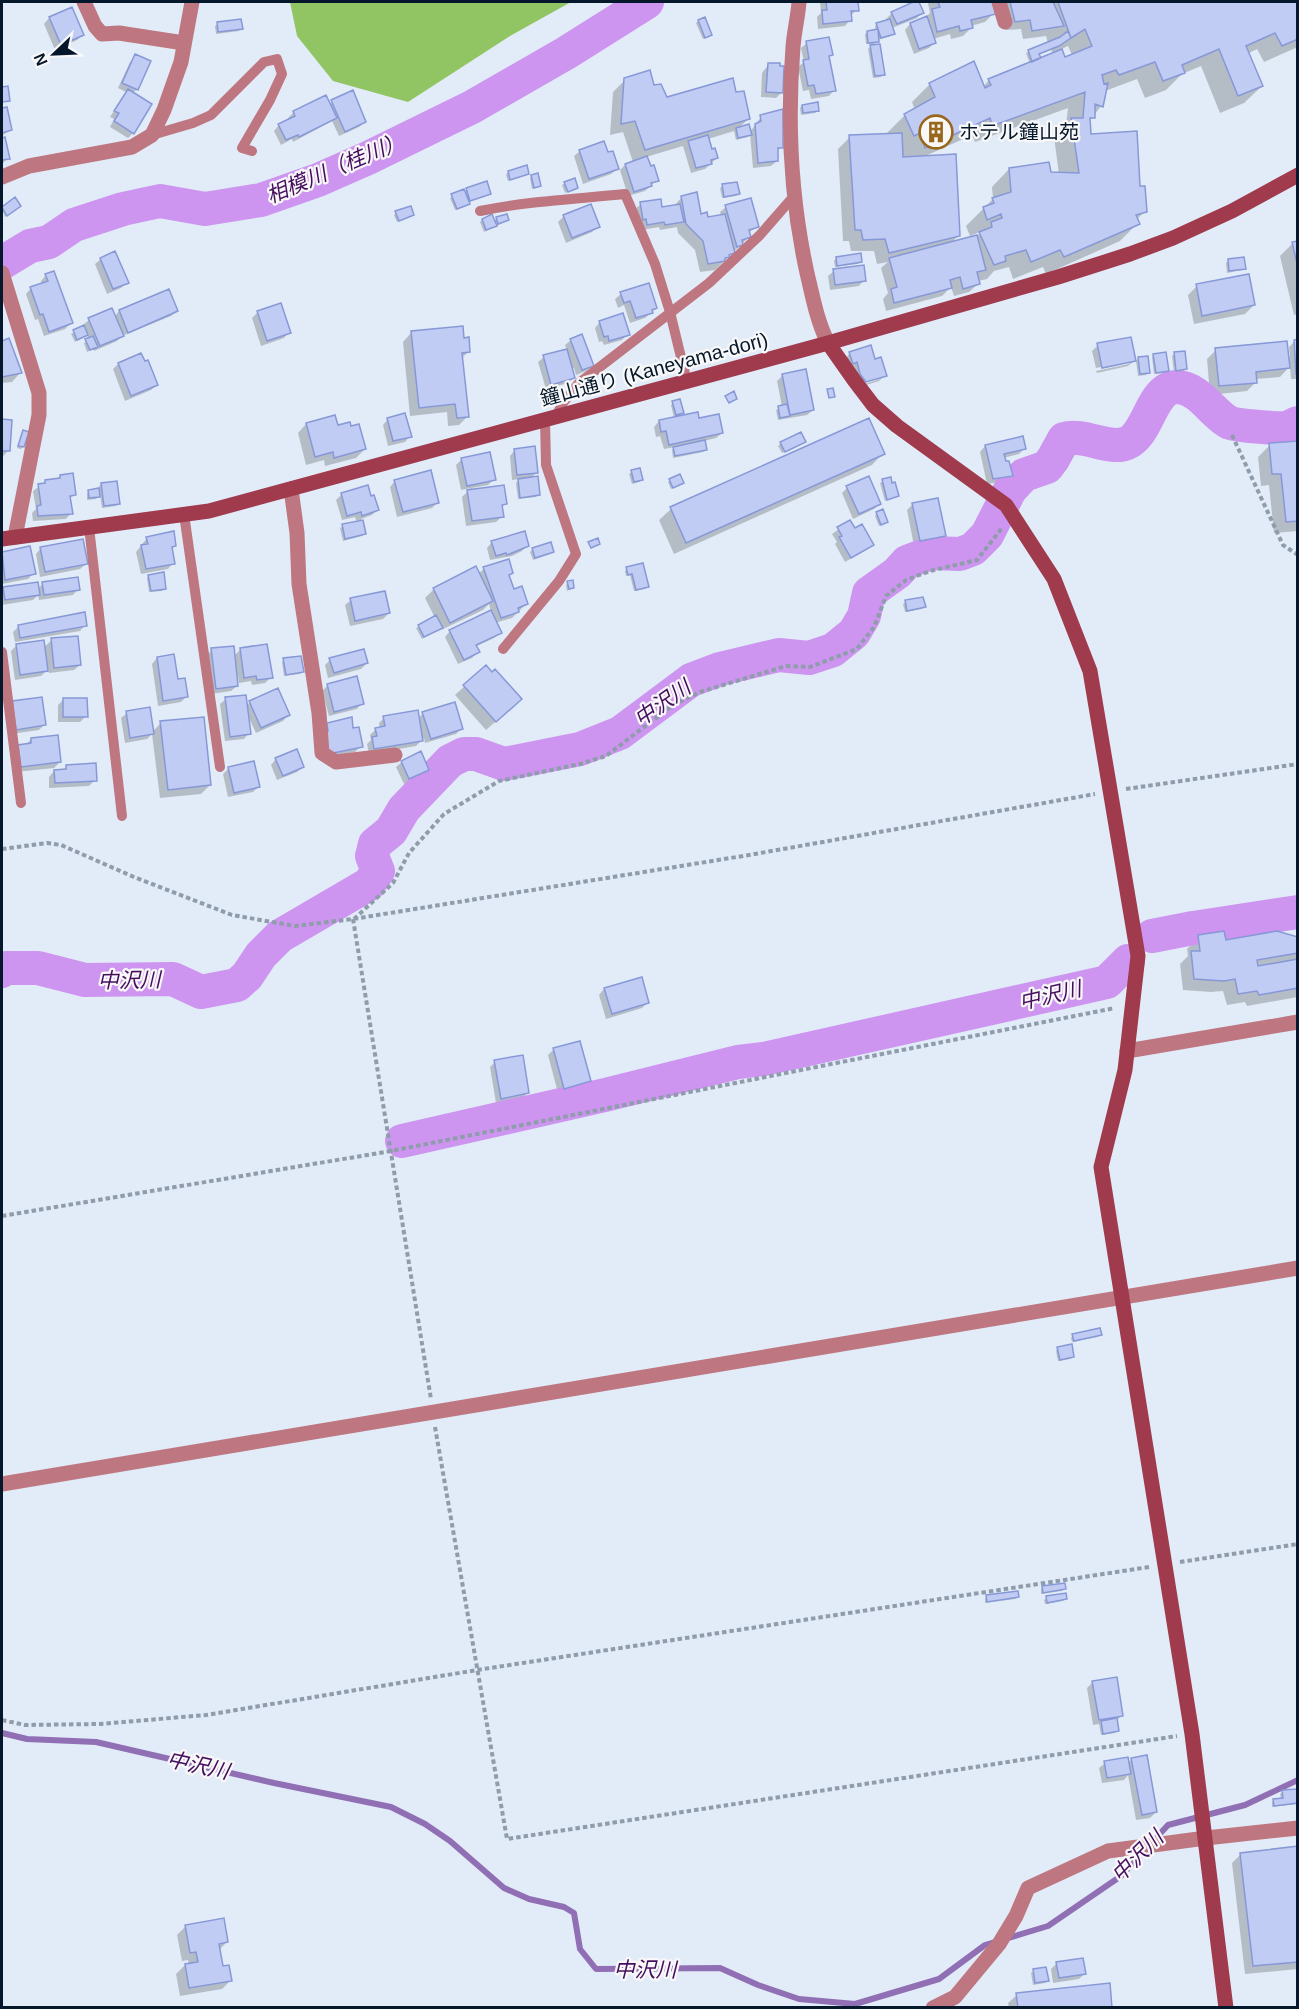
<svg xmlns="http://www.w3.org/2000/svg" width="1299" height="2009" font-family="Helvetica,'Noto Sans JP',sans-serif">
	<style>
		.forest { fill: #91c564 }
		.shadow { fill: #0003; fill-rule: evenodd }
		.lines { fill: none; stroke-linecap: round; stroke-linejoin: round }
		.stream { stroke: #916fb4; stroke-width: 6 }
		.river { stroke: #cd95ef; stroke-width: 34 }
		.building { fill: #c1ccf4; stroke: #8798d7; stroke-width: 1.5 }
		.path { stroke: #8f9cab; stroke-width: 4; stroke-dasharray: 4.5 3; stroke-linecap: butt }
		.lane { stroke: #be7780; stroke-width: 10 }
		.street { stroke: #be7780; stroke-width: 15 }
		.secondary { stroke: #a03b4e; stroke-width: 15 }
		.labels { text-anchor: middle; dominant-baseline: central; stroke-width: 4.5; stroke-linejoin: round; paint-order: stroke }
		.poi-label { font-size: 20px; fill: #05172b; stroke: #f8f8f8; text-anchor: start }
		.street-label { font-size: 20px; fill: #05172b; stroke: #f8f8f8 }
		.water-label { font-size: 21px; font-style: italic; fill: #450d5e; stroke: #f8f8f8 }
	</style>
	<rect width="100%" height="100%" fill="#e2ecf8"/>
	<path class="forest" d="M290 2H571L510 36 408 102 333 81 297 36Z"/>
	<path class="shadow" d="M820 2H856L857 10 850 16V20L845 26 818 29 817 17 821 13Z
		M917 2 922 12 917 18 892 28 893 34 891 36 877 40 872 47 883 74 881 77 873 78 868 49 874 44H866L865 34 868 32 876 31 875 26 887 21 886 19 892 13Z
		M930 2H991L994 13 985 22 971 26V28L963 36 951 39 950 34 933 39 935 42 929 48 914 54 905 30 910 24 924 19 930 13 928 3Z
		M1000 2H1298V47L1264 62 1257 49 1247 54 1262 86 1244 103 1220 113 1201 66 1182 74 1166 90 1145 98 1137 79 1105 91 1101 106 1089 122 1090 135 1139 188 1145 211 1136 220 1138 223 1120 241 1046 274 1043 267 1013 279 1009 267 994 271 987 279 978 281V284L969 292 954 296 951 287 942 296 886 311 883 299 888 293 881 268 888 262 877 264 874 251H851L849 241H843L838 149 850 137 888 135 887 133 905 115 915 110 912 102 929 85 973 63 983 87 989 80 1030 64 1026 53 1048 43 1046 36 1023 39 1021 29 1006 30ZM1068 46 1072 55 1064 58 1060 50ZM1051 49 1053 55 1034 62 1037 55ZM1068 108 1066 125 1054 137 1059 174 1009 169 992 187 993 199 966 226 970 236 982 231 976 237 950 244 959 235 923 157 972 135 975 142Z
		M71 9 82 35 77 40 55 50 44 24 49 18Z
		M698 21 711 35 703 39 696 23Z
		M218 24 241 28 239 31 216 34 215 26Z
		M807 43 831 54 828 57 834 90 829 96 811 99 809 90 803 91 798 67 804 62 801 48Z
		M136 56 137 89 132 94 133 133 128 138 110 127 114 119 110 117 126 92 118 88 130 62Z
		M769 64 782 92 776 98 761 97 762 73Z
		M625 80 653 87 666 99 735 94 748 119 738 129 750 132 761 117 781 147 776 152 777 161 771 166 753 168 750 134 748 137 736 140 734 131 708 139 711 151 717 158 705 169 691 173 683 146 646 157 657 180 645 191 628 196 620 170 625 165 633 162 623 132 610 135 613 92Z
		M352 92 365 122 359 127 339 136 332 121 293 142 292 139 281 145 274 131 279 125 289 121 288 118 294 112 329 104Z
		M802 106 818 110 815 113 801 115 800 108Z
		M5 108 11 129 2 136V109Z
		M4 139 8 158 2 164V140Z
		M580 151 607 154 617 169 611 174 583 184 574 156Z
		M508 172 528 173 508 181 506 175Z
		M532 176 540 185 532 189 530 178Z
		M565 183 576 188 565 193 562 185Z
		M723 186 738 194 736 196 722 198 720 188Z
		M467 190 489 193 467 202 468 204 466 206 455 210 450 198Z
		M682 197 699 216 707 219 721 216 720 212 726 207 758 226 748 233 749 237 715 270 700 272 695 250 678 233 677 227 660 230 659 227 642 230 635 209 641 204 661 208 673 207Z
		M15 199 17 208 5 217 2 209Z
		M590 206 598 227 592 232 566 243 558 222 563 217Z
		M396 213 412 214 397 222 394 215Z
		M506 216 507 220 505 222 484 232 480 222 482 220 493 222 496 219Z
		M1298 242V314L1294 315 1280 256 1292 244Z
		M836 258 860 261 858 264 835 267 834 261Z
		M101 259 127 282 121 288 107 294 95 264Z
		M1228 261 1244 268 1242 270 1227 273 1226 263Z
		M834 271 864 280 859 286 830 290 828 276Z
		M46 275 71 323 65 329 44 336 38 319 35 320 26 294 31 288 42 284 41 281Z
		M648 285 656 308 645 318 630 323 624 305 618 308 615 299 621 294Z
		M1197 286 1254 305 1245 314 1194 324 1188 295Z
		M168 291 177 311 171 316 122 336 117 341 94 351 93 349 87 352 84 343 89 339 87 335 75 342 71 334 84 327 83 325 89 320 114 317 119 311Z
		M280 305 289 332 284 338 261 346 252 318 257 313Z
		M600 322 628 334 622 340 604 345 602 341 599 342 595 328Z
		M411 333 462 339 469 351 461 359 467 417 459 425 448 426 447 412 410 416 403 342Z
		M8 340 20 373 12 382 2 383V343Z
		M571 340 592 365 586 371 576 375 574 368 571 369 574 377 568 383 546 389 538 362 544 357 567 350 565 345Z
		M1295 341H1298V379H1291L1290 366 1280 377 1255 379 1256 382 1247 391 1210 395 1207 359 1216 350 1290 357 1289 347Z
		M1098 345 1134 361 1128 366 1097 373 1096 371 1129 364V361L1096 368 1092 351Z
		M870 347 874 361 880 359 885 375 879 381 860 387 855 380 851 367 848 368 845 359 850 353ZM880 376V379L859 386 858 383Z
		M1175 353 1186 369 1183 371 1174 372 1172 356Z
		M1154 355 1167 370 1165 373 1154 374 1152 357Z
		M1139 358 1149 372 1146 375 1138 376 1136 361Z
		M118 364 157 385 151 390 125 401 113 369Z
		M783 375 813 410 807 415 778 420 776 410 782 407 777 381Z
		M673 403 682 412 677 418 698 420 722 433 716 438 704 441 706 450 703 452 673 458 672 450 675 447 664 449 660 436 656 437 654 427 659 421 674 418 671 405Z
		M388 419 410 436 405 442 388 446 383 425Z
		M2 420 10 421 8 451 3 456Z
		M869 420 883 453 872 465 674 554 659 520 671 509Z
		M306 424 365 449 356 458 325 466 324 460 306 465 298 433Z
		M23 432V447L21 449 17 448Z
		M1298 442V531L1274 533 1269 485 1261 486 1258 457 1270 445Z
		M781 443 802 444 782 453 778 446Z
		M985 446 1025 448 1019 454 1003 458 1011 476 1006 481 987 484 980 452Z
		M515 450 536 473 530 479 538 494 536 497 518 499 516 483 520 479 512 480 510 456Z
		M462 459 494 479 488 485 472 488V491L505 504 501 508 502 516 496 522 466 526 462 497 471 488 461 490 456 465Z
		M632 472 641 480 639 482 632 484 629 474Z
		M60 476 74 495 69 499 71 513 66 519 33 521 32 513 36 509 33 491 45 482 56 480Z
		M670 480 682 483 671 489 668 482Z
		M395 481 438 502 432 508 397 517 390 487Z
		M883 481 891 484 897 495 885 501 880 483Z
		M101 484 118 504 116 506 102 508 100 495 96 499 87 500V494L89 491 99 490V487Z
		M367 487 377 510 372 515 361 519 364 534 362 536 343 541 340 528 343 526 357 522 355 517 342 520 336 500 341 495Z
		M847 488 880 503 874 509 853 519 842 493Z
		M913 504 944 536 938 542 914 546 907 510Z
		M877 513 887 522 879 526 875 516Z
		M849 522 854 531 872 545 866 550 845 562 835 544 837 542 832 534Z
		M147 538 175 545 171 549 173 563 168 569 141 574 136 552Z
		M492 542 527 545 522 551 512 556 490 560 487 548Z
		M550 544 552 552 550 554 533 560 530 552 532 550Z
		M29 548 34 573 28 579 2 584V554Z
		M41 548 86 564 80 569 40 577 36 554Z
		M484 569 512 573 508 577 513 591 526 604 512 618 495 623 500 633 494 638 475 647 478 652 472 658 458 664 445 637 450 631 491 611 489 604 483 610 441 630 440 628 422 639 416 628 435 618 425 598 434 589 478 574Z
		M627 569 647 586 645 589 634 591 630 575 626 576 625 571Z
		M149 576 165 588 162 591 149 592 147 578Z
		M43 583 78 589 73 595 39 600 38 595 33 600 2 605V591L4 589H38Z
		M568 583 573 588 567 591 566 585Z
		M351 600 389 613 383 619 350 626 345 605Z
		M906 602 924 607 922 609 905 612 903 604Z
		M85 625 80 631 15 642 13 632 19 626Z
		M52 640 80 665 74 670 49 673 48 669 41 676 15 680 11 651 17 645 43 648Z
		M241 649 271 677 265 683 252 685 251 681 239 683 238 676H235L237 686 231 691 211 694 206 656 212 650 233 657Z
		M157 658 187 696 181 702 158 706 152 664Z
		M284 660 302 671 300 674 284 676 282 662Z
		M330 660 367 663 361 669 328 678 325 665Z
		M485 667 511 708 486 730 455 695Z
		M328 685 362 703 357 709 329 716 322 691Z
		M226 699 246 707 250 702 288 715 283 721 256 733 248 716 249 733 244 739 225 741 220 704Z
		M63 700 86 716 80 722H58V705Z
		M7 708 44 725 39 730 11 734Z
		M127 713 152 732 161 723 210 785 201 794 160 798 152 734 147 739 125 743 121 718Z
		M423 713 462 728 456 734 425 743 424 738 416 746 369 754 367 744 371 740 370 735 376 729H380L379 723 384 718 418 719Z
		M350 719 352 730 361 746 355 752 323 759 322 730Z
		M31 739 60 762 54 768 16 772 25 746Z
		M276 759 302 767 297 772 277 780 271 765Z
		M402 762 428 770 422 775 404 784 396 767Z
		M67 766 95 780 89 786 49 788V777L54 771H62Z
		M229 768 259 786 253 792 228 797 223 774Z
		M1199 937 1224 942 1298 939V997L1247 1006 1245 1002 1227 1005 1223 991 1211 992 1183 990 1180 964 1188 956 1187 949Z
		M604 989 648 1002 642 1008 606 1019 599 995Z
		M554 1049 589 1081 584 1087 558 1093 548 1055Z
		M495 1062 528 1093 522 1098 496 1103 490 1067Z
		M1073 1335H1100L1098 1337 1072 1342 1071 1338Z
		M1058 1348 1073 1356 1070 1359 1058 1361 1056 1351Z
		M1043 1587 1064 1589 1062 1591 1041 1594V1589Z
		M987 1596 1018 1597 1015 1599 985 1603V1599Z
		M1047 1598 1065 1599 1063 1601 1045 1604 1044 1600Z
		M1093 1682 1121 1716 1116 1721 1117 1731 1115 1733 1101 1735 1099 1724 1093 1725 1087 1688Z
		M1132 1759 1156 1812 1150 1818 1136 1820 1128 1775 1124 1780 1102 1783 1099 1768 1105 1763 1127 1764Z
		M1298 1785V1807L1297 1804 1272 1807V1802L1274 1800 1281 1799 1280 1794 1283 1792 1295 1791Z
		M1298 1847V1969L1245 1974 1232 1863 1241 1854Z
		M186 1926 227 1942 219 1950 222 1968 231 1980 222 1989 180 1996 176 1974 185 1965H189L188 1960 182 1961 177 1935Z
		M1057 1963 1084 1974 1079 1979 1053 1983 1051 1969Z
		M1034 1971 1047 1980 1045 1983 1033 1985 1031 1973Z
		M1017 1995 1111 2008H1009L1008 2003Z"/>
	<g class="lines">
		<path class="stream" d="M2 1733 27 1739 96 1742 274 1783 391 1807 425 1824 450 1841 504 1888 529 1899 564 1907 574 1913 580 1949 596 1969 720 1968 758 1985 799 1999 855 2004 939 1979 985 1945 1048 1926 1121 1876 1168 1825 1245 1805 1298 1780"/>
		<path class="river" d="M2 263 30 246 49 242 74 225 123 209 160 201 205 209 261 200 318 180 368 158 472 107 566 53 647 2
			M1152 936 1193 928 1298 912
			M2 971 6 968H38L85 980 173 979 201 992 237 985 247 976 261 955 280 936 369 884 378 871 372 856 375 844 391 831 404 809 450 761 464 754H476L504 764 580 749 620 733 691 680 720 669 779 655 809 658 833 650 854 633 864 616 869 593 897 573 907 562 931 553 960 554 973 549 987 535 1010 490 1024 475 1047 467 1053 459 1064 439C1084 433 1110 451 1127 443 1149 434 1151 387 1177 387 1200 388 1213 415 1230 423 1233 425 1280 429 1285 428 1289 428 1294 424 1298 423
			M402 1141 605 1095 738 1062 764 1059 1107 982 1128 961"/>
	</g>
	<path class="building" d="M826 2H858L859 11H851L852 21 823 24 822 10H827Z
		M913 2H919L924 13 897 24 891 12Z
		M938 2H993L996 14 971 20 973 28 960 31 959 26 937 32 932 9 940 7Z
		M1010 2H1053L1064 26 1032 31 1030 20 1015 22Z
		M1058 2H1298V39L1282 46 1275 33 1246 46 1263 86 1238 96 1219 49 1182 65 1185 73 1163 81 1155 62 1119 75 1116 70 1102 75 1104 84 1108 83 1103 107 1095 104V118H1090L1091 134 1137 131 1140 186H1145L1147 212 1136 215 1140 224 1064 257 1060 250 1031 262 1026 250 1005 256 1006 261 994 265 979 232 992 227 991 222 1002 218 1001 214 987 220 983 207 994 203 992 198 1011 192 1009 168 1049 162 1051 172 1079 173 1071 118H1083L1085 92 992 126 990 118 925 148 920 133 914 136 904 114 935 97 929 83 974 61 985 88 991 85 988 79 1062 49 1065 57 1092 46 1085 29 1071 38Z
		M72 7 84 35 61 45 49 17Z
		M927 16 936 43 919 49 910 23Z
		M705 17 712 35 705 38 698 20Z
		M241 19 243 29 218 32 217 22Z
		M890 19 895 34 881 38 876 23Z
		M878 29 879 42 868 43 867 31Z
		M1068 31 1071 38 1059 46 1039 54 1041 58 1032 62 1028 50 1060 37Z
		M829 37 833 55 829 56 836 91 816 94 814 85 808 86 803 60 809 59 806 41Z
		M880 44 885 75 875 76 870 45Z
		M135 54 151 61 138 90 122 83Z
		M768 63H780V66H784L783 93 766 92Z
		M650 70 654 85 661 84 667 97 733 78 736 92 744 91 750 119 645 150 635 121 621 124 624 78Z
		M8 86 10 101 2 102V87Z
		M128 89 152 104 134 134 114 121 119 113 114 111Z
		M353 90 366 122 345 132 331 100Z
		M326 95 337 118 299 137 298 135 286 140 278 124 295 116 293 111Z
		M818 102 819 111 803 113 802 105Z
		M7 107 12 130 2 133V108Z
		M783 109V148H778V161L758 163 755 124 761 121 760 115Z
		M749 124 752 135 738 138 736 128Z
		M902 133 903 157 956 154 960 236 889 253 885 239 863 240 861 230H855L849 135Z
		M708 135 712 149 715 148 718 158 711 160 712 164 696 168 688 141Z
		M5 137 10 159 2 160V138Z
		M604 141 608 152 613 151 619 169 589 179 579 150Z
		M647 156 651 166 654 165 659 181 651 183 652 186 634 192 625 164Z
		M527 165 529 174 510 180 508 171Z
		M538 173 541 186 534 188 531 175Z
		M575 178 578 188 568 192 564 182Z
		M487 181 491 194 470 201 466 188Z
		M737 182 740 194 724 197 722 184Z
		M464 189 470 204 457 209 451 194Z
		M697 192 701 214 707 212 708 217 725 214 735 253 729 255 730 257 725 258V261L708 264 703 241 686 224 681 196Z
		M15 197 21 206 7 216 2 207Z
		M751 198 759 227 749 230 751 237 742 240 743 245 737 247 725 205Z
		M661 199 662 207 680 204 684 222 665 225 664 222 647 225 646 219 643 220 640 202Z
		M591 204 600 227 572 238 563 215Z
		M411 206 414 215 399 221 395 211Z
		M492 214 497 226 486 230 482 219Z
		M507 214 509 220 498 224 496 217Z
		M977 235 986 270 977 272 980 284 963 289 960 277 950 280 952 288 894 303 891 289 897 287 889 258Z
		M1298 241V268L1292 242Z
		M115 251 129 283 113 289 100 258Z
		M861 253 862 262 837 266 836 257Z
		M1244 257 1246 269 1229 271 1228 259Z
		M864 265 866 281 835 285 833 269Z
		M54 271 73 323 49 332 43 314 40 315 30 287 48 281 45 274Z
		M1249 274 1255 305 1202 316 1196 284Z
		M649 283 657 308 652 310 653 313 636 318 630 301 624 303 620 292Z
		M169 289 178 311 128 333 119 310Z
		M281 303 291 333 267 341 257 311Z
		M112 308 124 336 100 346 88 318Z
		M623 313 630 335 609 341 608 336 604 337 599 321Z
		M84 325 88 335 77 340 73 330Z
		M463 326 464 338 469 337 470 352 462 353 469 417 457 418 455 404 419 408 411 331Z
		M582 334 594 366 582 370 570 339Z
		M93 336 98 347 90 350 85 339Z
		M1131 337 1136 361 1102 368 1097 343Z
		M9 338 22 373 2 377V341Z
		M1298 339V374H1296L1294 340Z
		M1287 341 1290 368 1256 372 1257 383 1219 386 1215 348Z
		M871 345 875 359 881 357 887 376 866 382 860 374 857 362 853 364 849 352Z
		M567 349 575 378 551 385 543 355Z
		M1185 351 1187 369 1176 371 1174 352Z
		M1166 352 1169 371 1156 373 1153 354Z
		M141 353 145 361 148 360 158 385 131 396 118 363Z
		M1148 356 1150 373 1140 374 1138 357Z
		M806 369 814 410 790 415 782 374Z
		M833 388 835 397 829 398 827 389Z
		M734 391 737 399 729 403 725 396Z
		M680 399 684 413 676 415 672 401Z
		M787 404 790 416 780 418 778 406Z
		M698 412 699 418 719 414 723 433 669 445 666 431 661 432 659 420Z
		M405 413 412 437 393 441 387 418Z
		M335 415 338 425 350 422 351 426 359 424 366 449 334 458 333 452 315 457 306 423Z
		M869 418 885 454 686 543 670 507Z
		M2 419 12 420 10 451H2Z
		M23 430 29 432 24 447 18 446Z
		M801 432 806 442 785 452 780 442Z
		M1023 436 1026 449 1004 454 1006 461H1009L1013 476 993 479 985 445Z
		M705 440 707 450 675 456 673 447Z
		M1298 441V521L1286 522 1281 474H1272L1269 443Z
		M535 446 538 473 517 475 514 449Z
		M490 452 496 480 467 486 461 458Z
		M640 468 643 480 634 482 631 470Z
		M431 470 439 503 403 512 394 480Z
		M73 473 76 495 70 496 73 514 38 516 37 506 41 505 38 484 45 483V480L60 478V475Z
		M680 474 684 483 673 488 669 479Z
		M538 476 540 495 520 498 518 479Z
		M869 476 881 504 859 514 846 486Z
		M891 477 892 483 895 482 899 496 887 500 882 479Z
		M117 481 120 504 104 506 101 483Z
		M368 485 371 496 374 495 379 510 362 516 361 512 347 516 341 493Z
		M504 485 507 504 502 505 504 517 472 521 467 490Z
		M99 488 100 497 89 498 88 490Z
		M938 498 946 536 920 541 912 503Z
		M883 509 888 522 881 525 876 512Z
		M363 520 366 534 345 539 342 524Z
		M850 520 855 528 862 524 874 545 851 558 839 537 842 536 837 527Z
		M174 531 176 546 172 547 175 564 146 569 141 545 148 544 146 537Z
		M525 531 529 546 507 555 506 553 496 556 491 541Z
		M598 538 600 544 591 548 588 542Z
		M83 539 88 564 45 572 40 547Z
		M551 542 554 552 535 558 532 548Z
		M30 546 36 574 5 580 2 552Z
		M509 559 513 573 509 575 514 589 522 586 528 604 518 608 519 612 501 618 483 567Z
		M643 563 649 587 636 590 632 574 628 575 626 567Z
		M476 566 493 601 450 623 433 588Z
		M164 572 166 589 151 591 148 575Z
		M78 577 80 590 44 595 42 582Z
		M573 580 574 588 569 589 567 581Z
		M38 582 40 595 5 600 3 587Z
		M385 591 390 613 355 621 350 598Z
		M923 597 926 607 907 611 905 600Z
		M491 610 502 633 476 645 480 652 464 660 449 630Z
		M85 612 87 626 20 638 18 625Z
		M436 615 443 628 424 637 418 625Z
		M78 636 81 665 54 668 51 638Z
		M44 640 48 671 20 675 16 644Z
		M267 644 273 678 257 680 256 676 244 678 240 648Z
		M234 646 238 686 216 689 211 648Z
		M364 649 368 663 334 673 329 658Z
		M174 654 178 679 185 678 188 697 163 701 157 657Z
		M301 656 304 672 286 675 283 658Z
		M486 665 492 672 495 669 522 699 496 722 463 685Z
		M357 676 364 704 334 712 327 684Z
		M278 688 290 715 261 728 249 701Z
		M246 695 251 734 230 737 225 697Z
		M42 697 46 725 16 730 12 701Z
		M63 698H87L88 717H63Z
		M455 702 463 729 431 739 422 712Z
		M150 707 154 734 130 738 126 711Z
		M418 710 423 741 374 749 372 737 377 736 375 728 385 726 383 716Z
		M204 717 211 785 168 790 160 721Z
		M352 717 353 728 359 727 363 747 328 754 324 731H328L327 723Z
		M58 735 61 762 21 767 18 745 31 743V738Z
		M297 749 304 767 283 776 275 758Z
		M421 751 429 770 409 779 401 761Z
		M254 761 260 787 234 793 228 767Z
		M96 763 97 781 55 783 54 770 66 769V765Z
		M1224 931 1226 940 1277 931 1298 937V953L1257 960 1258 966 1298 959V988L1259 995 1257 991 1238 994 1235 979 1224 981 1194 979 1191 951H1200L1198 935Z
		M642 977 649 1003 612 1014 604 988Z
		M580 1041 591 1081 564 1089 553 1048Z
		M523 1055 529 1093 501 1099 494 1060Z
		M1100 1328 1102 1335 1074 1341 1072 1334Z
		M1072 1344 1074 1357 1060 1360 1057 1347Z
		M1065 1583 1066 1589 1043 1593 1042 1586Z
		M1018 1591 1019 1597 987 1602 986 1595Z
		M1066 1593 1067 1599 1047 1603 1046 1596Z
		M1117 1677 1123 1716 1099 1720 1092 1681Z
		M1117 1718 1119 1731 1103 1734 1101 1721Z
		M1147 1755 1157 1812 1142 1815 1131 1758Z
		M1128 1757 1131 1774 1107 1778 1104 1761Z
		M1298 1789V1803L1274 1806 1273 1799 1283 1798 1282 1790Z
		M1298 1846V1962L1253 1966 1240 1853Z
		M224 1918 228 1942 219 1944 223 1966 229 1965 232 1981 189 1988 185 1964 198 1962 196 1952 190 1953 185 1925Z
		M1083 1958 1086 1974 1059 1978 1056 1962Z
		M1046 1967 1049 1981 1035 1983 1033 1969Z
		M1110 1983 1112 2008H1018L1016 1993Z"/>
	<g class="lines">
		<path class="path" d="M1232 435 1283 545 1298 555
			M1126 789 1298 764
			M2 849 47 843 61 845 134 877 232 915 295 926 353 919 749 855 1095 794
			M353 919 431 1399
			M354 919 393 883 409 853 444 814 499 781 580 764 606 756 673 705 700 692 786 666 810 667 857 649 874 627 886 596 906 580 930 571 977 560 1002 528
			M2 1216 391 1151 1115 1008
			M435 1427 507 1839 1177 1736
			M1180 1562 1298 1544
			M2 1720 25 1725 100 1724 206 1715 477 1670 1149 1567"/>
		<path class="lane" d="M152 135 193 123 211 115 264 62 277 59 282 74 270 100 242 148 252 151
			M480 211C528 201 577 199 625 194L655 264 670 312 687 382
			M556 417 562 404 579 383 709 283 760 235 794 196
			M184 514 220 767
			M89 527 122 816
			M503 649 559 581 576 554 546 465 545 420
			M2 652 21 803"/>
		<path class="street" d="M84 2 95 26 102 34 119 33 184 43
			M799 2C798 17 794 32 793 47 787 122 791 200 807 273 813 298 817 321 828 343
			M999 2 1005 22
			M2 177 29 166 132 147 152 135 164 110 181 62 192 2
			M2 273 39 393V415L15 537
			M291 489 297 533 299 584 319 713 322 753 336 762 395 755
			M1127 1051 1298 1022
			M2 1484 1298 1268
			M933 2008 955 1997 999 1944 1016 1916 1028 1888 1108 1851 1206 1838 1298 1828"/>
		<path class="secondary" d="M828 343 854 380 873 405 897 426 1006 505 1054 579 1090 671 1138 956 1125 1070 1101 1167 1192 1734 1226 2008
			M2 539 209 511 828 343 1058 277 1130 254 1173 238 1232 211 1298 175"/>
	</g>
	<defs>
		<symbol id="building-ring" viewBox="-11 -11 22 22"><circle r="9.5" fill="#f8f8f8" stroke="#99671b" stroke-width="1.5"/><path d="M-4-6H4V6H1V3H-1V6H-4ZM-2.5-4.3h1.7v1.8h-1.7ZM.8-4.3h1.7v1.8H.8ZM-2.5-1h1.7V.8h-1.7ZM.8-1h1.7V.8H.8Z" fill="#99671b"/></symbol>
	</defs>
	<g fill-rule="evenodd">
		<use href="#building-ring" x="917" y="113" width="38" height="38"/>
	</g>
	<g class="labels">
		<g class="poi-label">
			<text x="959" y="132">ホテル鐘山苑</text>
		</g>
		<g class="street-label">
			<text transform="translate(654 369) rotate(-15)">鐘山通り (Kaneyama-dori)</text>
		</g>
		<g class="water-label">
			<text transform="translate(335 168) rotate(-23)">相模川（桂川）</text>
			<text transform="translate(662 703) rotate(-35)">中沢川</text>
			<text transform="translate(129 980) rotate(-1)">中沢川</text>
			<text transform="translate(1050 995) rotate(-13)">中沢川</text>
			<text transform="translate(198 1765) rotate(12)">中沢川</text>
			<text transform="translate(1137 1856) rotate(-45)">中沢川</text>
			<text x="645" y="1969">中沢川</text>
		</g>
	</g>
	<rect width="1299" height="2009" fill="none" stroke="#05172b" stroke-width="6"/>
	<g transform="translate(54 54) rotate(247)" stroke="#f8f8f8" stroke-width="4.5" paint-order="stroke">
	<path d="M0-4.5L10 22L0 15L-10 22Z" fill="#05172b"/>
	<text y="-9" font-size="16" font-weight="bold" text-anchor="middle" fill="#05172b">N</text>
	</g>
</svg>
